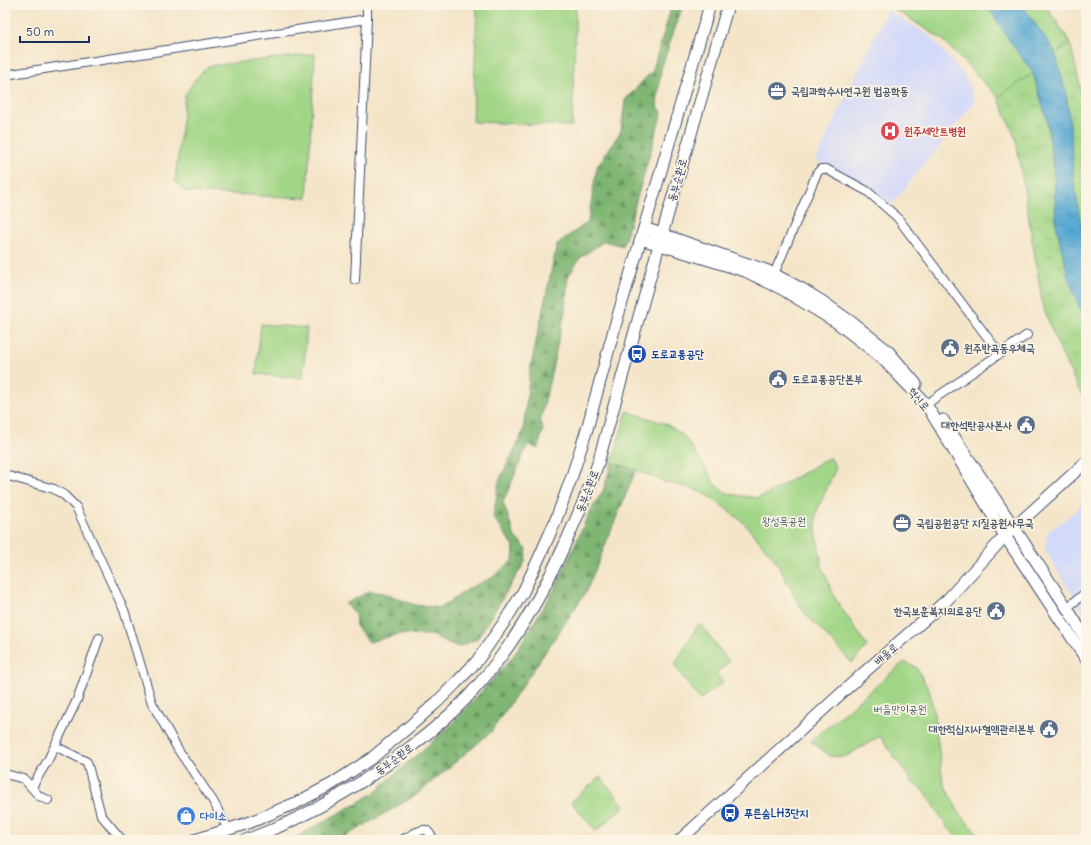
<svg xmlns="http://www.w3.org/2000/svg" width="1091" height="845" font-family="Delius,'Poor Story',sans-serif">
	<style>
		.built { fill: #d3d9f9 }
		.grass { fill: url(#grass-tufts); stroke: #5e8272 }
		.forest { fill: url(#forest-firs); stroke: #4e7268 }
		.park { fill: #a1d586; stroke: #5e8272 }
		.water { fill: url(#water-ripples); stroke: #386c98 }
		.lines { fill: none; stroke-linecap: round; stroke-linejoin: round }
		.street-casing { stroke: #3c4a6e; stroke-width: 10 }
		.secondary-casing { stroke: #3c4a6e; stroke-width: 13 }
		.street { stroke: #fff; stroke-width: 8 }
		.secondary { stroke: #fff; stroke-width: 11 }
		.labels { text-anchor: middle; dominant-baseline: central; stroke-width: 3.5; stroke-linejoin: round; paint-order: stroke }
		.service-label { font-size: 11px; font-weight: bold; fill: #4e5e75; stroke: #fcf5e5; text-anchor: start }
		.health-label { font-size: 11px; font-weight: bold; fill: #be3a42; stroke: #fcf5e5; text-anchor: start }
		.street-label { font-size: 11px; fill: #1b2f5e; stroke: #fcf5e5 }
		.transit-label { font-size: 11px; font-weight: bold; fill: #164399; stroke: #fcf5e5; text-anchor: start }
		.park-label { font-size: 11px; fill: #3c5868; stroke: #fcf5e5 }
		.shop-label { font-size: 11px; font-weight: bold; fill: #366cbe; stroke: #fcf5e5; text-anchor: start }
	</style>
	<defs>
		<pattern id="grass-tufts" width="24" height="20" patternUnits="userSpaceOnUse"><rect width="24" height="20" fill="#a1d586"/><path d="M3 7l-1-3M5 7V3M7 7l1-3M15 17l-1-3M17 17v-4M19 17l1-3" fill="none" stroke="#8ab776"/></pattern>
		<pattern id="forest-firs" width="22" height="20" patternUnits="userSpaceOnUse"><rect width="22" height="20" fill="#80b673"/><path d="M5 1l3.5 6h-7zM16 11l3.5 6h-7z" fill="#689462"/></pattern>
		<pattern id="water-ripples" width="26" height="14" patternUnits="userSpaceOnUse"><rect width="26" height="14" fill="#56a8d1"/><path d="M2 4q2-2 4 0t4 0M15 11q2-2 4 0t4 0" fill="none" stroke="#4689ad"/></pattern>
	</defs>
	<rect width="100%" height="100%" fill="#fcf5e5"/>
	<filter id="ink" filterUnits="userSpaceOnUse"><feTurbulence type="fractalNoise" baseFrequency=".025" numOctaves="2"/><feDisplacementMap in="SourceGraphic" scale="8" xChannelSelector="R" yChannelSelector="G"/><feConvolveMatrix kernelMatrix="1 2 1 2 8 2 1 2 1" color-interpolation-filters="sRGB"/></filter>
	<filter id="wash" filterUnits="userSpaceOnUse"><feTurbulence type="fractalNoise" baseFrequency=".012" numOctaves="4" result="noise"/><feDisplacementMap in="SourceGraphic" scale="16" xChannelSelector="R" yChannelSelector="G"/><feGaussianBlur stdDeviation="0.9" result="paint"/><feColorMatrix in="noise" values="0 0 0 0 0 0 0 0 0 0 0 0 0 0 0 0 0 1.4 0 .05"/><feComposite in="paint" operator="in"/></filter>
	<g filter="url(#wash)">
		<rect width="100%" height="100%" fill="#f4e5c9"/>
		<path class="built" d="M887 10 930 36 965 76 975 102 891 205 882 196 816 160Z
			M1086 495V617L1045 550 1047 533 1077 510Z"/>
		<path class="grass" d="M888 5H987L1033 73 1047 120 1054 171 1056 224 1068 276 1086 324V401L1080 392 1059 348 1043 307 1016 139 998 97 942 39Z
			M1045 5 1070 42 1083 100 1086 119V248L1083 236 1073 178 1071 133 1066 92 1054 50Z"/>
		<path class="forest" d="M672 5H683L661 69 657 106 662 112 623 246 604 241 580 258 568 277 565 311 540 423 543 429 538 449 528 444 503 502 515 537 527 549 525 562 477 639 458 647 431 635 400 634 369 642 356 626 355 613 345 604 370 591 387 594 415 605 440 608 470 588 493 577 513 560 514 547 493 517 499 481 523 432 530 370 557 244 588 222 597 167 621 131 625 100 653 70Z
			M612 462 636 470 586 592 491 732 415 796 339 840H291L371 795 449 727 512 658 558 583 589 513 603 491Z"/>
		<path class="park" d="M477 5H576L572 126 473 122Z
			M888 5H1045L1070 42 1033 73 998 97 942 39Z
			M315 54 307 198 185 192 175 181 185 95 196 78 208 66Z
			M261 324 307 328 303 378 256 374Z
			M627 411 666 424 683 435 704 465 715 485 729 494 756 498 766 495 830 457 836 468 816 513V530L822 567 835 598 867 646 852 663 803 611 774 558 743 522 711 497 694 489 665 482 636 470 612 462Z
			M698 625 702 626 729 662 716 673 723 682 700 700 674 665Z
			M904 662 916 667 930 692 935 720 943 782 958 811 979 836 987 840H960L947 827 927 794 912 782 880 736 845 757 830 756 811 741Z
			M600 777 625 806 596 831 571 802Z"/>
		<path class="water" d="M987 5H1022L1054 50 1066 92 1071 133 1073 178 1083 236 1086 248V324L1068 276 1056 224 1054 171 1047 120 1033 73 1011 43Z"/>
	</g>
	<g filter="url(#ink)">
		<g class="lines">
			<defs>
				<path id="street" d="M5 75 367 19V5
					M774 274 817 173 821 169H826L867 191 897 217 1000 354
					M355 280 367 19
					M931 401 1027 335
					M5 475 54 489 64 495 76 507 124 610 152 703 179 751 213 801 228 829
					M1067 608 1086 592
					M55 746 87 762 101 815 122 840
					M5 774 24 779 39 796 48 800
					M32 787 48 760 77 700 99 638
					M402 840C406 838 421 828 426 830 429 831 432 837 434 840"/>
				<path id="secondary" d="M644 228 768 271 802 289 823 302 854 324 888 351 916 384
					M641 239 745 271 782 289 836 322 882 358 926 404 1005 536 1086 659
					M943 420 1067 608 1086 639
					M195 840 251 822 298 802 332 784 372 758 418 719 437 702 456 683 477 661 505 621 523 592 539 558 555 522 571 479 587 429 615 326 710 5
					M246 840C303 819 355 789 404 752 428 734 452 715 472 692 512 648 541 598 565 544 577 517 589 491 598 463L659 245 728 5
					M680 840 868 669 947 600 1005 536 1086 462"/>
			</defs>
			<use href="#street" class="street-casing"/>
			<use href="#secondary" class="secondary-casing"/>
			<use href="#street" class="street"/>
			<use href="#secondary" class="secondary"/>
		</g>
	</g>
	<defs>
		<symbol id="office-disc" viewBox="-11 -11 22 22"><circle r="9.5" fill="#5c6f8a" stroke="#fcf5e5"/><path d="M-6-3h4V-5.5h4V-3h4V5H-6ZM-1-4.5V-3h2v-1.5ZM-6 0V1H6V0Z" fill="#fff"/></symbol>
		<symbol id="hospital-disc" viewBox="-11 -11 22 22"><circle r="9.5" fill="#e0444e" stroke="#fcf5e5"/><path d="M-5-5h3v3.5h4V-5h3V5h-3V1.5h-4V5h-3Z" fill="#fff"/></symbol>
		<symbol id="civic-disc" viewBox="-11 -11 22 22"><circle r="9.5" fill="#5c6f8a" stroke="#fcf5e5"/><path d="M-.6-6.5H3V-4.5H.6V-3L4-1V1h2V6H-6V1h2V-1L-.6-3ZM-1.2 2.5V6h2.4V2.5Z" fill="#fff"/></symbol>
		<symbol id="bus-disc" viewBox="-11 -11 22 22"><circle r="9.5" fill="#1a4fb4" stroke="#fcf5e5"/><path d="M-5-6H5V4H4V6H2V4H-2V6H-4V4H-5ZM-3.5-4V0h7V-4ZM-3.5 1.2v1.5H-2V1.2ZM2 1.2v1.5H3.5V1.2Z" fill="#fff"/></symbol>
		<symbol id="shop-disc" viewBox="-11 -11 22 22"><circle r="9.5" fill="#3f7fe0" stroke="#fcf5e5"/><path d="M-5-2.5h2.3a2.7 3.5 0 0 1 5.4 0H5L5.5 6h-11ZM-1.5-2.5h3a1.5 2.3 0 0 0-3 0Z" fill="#fff"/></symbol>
	</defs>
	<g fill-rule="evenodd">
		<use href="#office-disc" x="766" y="80" width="22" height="22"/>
		<use href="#hospital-disc" x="879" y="120" width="22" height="22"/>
		<use href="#civic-disc" x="939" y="337" width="22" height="22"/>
		<use href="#bus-disc" x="626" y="343" width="22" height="22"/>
		<use href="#civic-disc" x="767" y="368" width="22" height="22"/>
		<use href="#civic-disc" x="1015" y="414" width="22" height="22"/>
		<use href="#office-disc" x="891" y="512" width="22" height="22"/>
		<use href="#civic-disc" x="985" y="600" width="22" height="22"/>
		<use href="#civic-disc" x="1038" y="718" width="22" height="22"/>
		<use href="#bus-disc" x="719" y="802" width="22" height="22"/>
		<use href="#shop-disc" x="175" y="805" width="22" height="22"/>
	</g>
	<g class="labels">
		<g class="service-label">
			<text x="791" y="91">국립과학수사연구원 법공학동</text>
			<text x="964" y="348">원주반곡동우체국</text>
			<text x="792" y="379">도로교통공단본부</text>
			<text x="1012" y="425" text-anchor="end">대한석탄공사본사</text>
			<text x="916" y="523">국립공원공단 지질공원사무국</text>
			<text x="982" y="611" text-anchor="end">한국보훈복지의료공단</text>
			<text x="1035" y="729" text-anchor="end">대한적십지사혈액관리본부</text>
		</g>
		<g class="health-label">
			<text x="904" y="131">원주세안트병원</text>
		</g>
		<g class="street-label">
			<text transform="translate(677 180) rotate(-74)">동부순환로</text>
			<text transform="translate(919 399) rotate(50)">혁신로</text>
			<text transform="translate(587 491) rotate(-69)">동부순환로</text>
			<text transform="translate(886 654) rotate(-41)">배울로</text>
			<text transform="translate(394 759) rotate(-36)">동부순환로</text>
		</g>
		<g class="transit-label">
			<text x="651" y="354">도로교통공단</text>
			<text x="744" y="813">푸른숨LH3단지</text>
		</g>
		<g class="park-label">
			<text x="784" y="521">왕성목공원</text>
			<text x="900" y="709">버들만이공원</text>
		</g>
		<g class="shop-label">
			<text x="200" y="816">다이소</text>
		</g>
	</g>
	<rect width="1091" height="845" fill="none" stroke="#fcf5e5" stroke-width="20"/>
	<path d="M20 36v6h69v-6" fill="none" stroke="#1b2f5e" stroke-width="2"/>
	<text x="26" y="36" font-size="12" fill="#1b2f5e" stroke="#fcf5e5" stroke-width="3" paint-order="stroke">50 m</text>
</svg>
